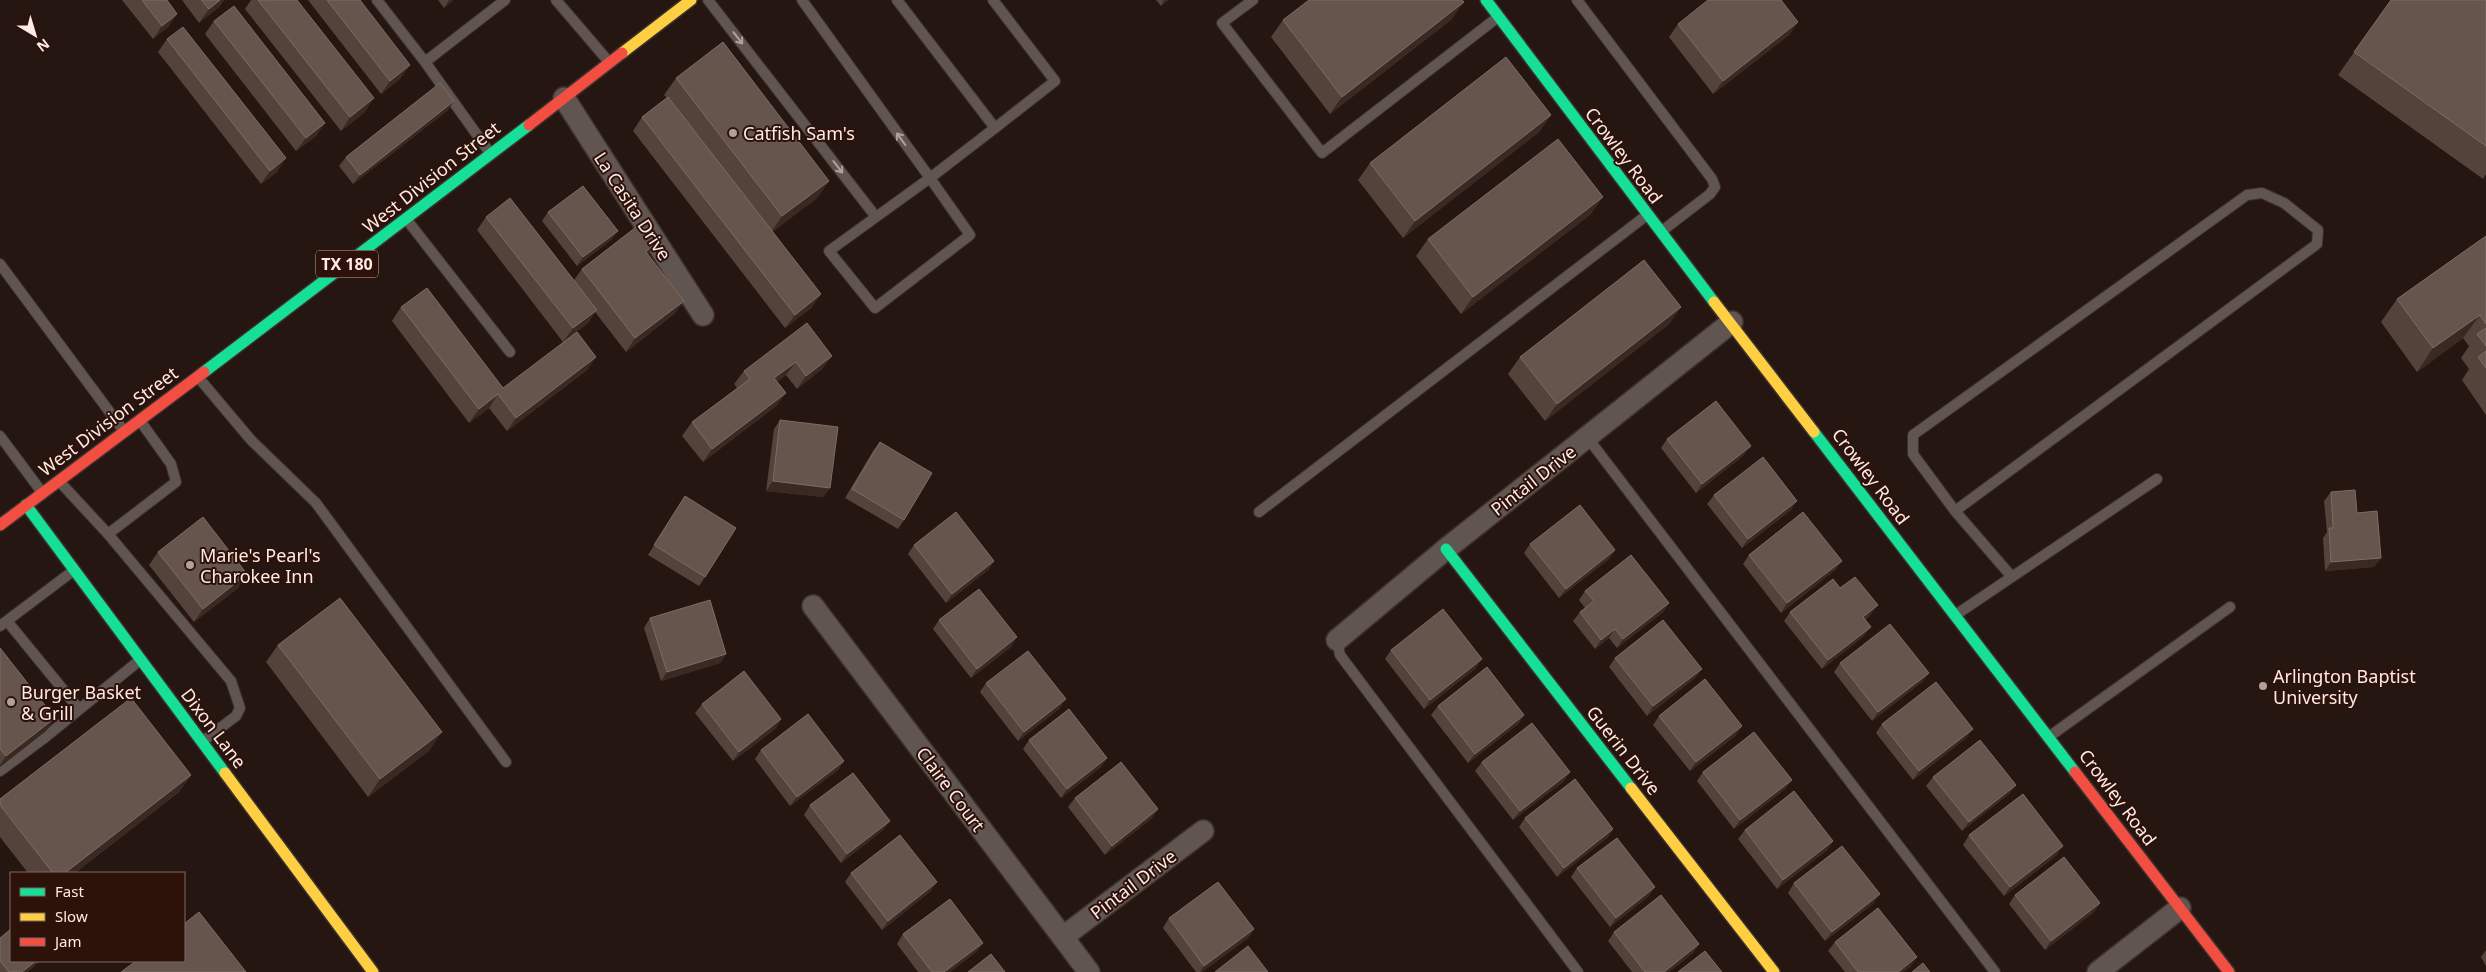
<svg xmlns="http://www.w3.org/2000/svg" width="2486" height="972" font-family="'Noto Sans',sans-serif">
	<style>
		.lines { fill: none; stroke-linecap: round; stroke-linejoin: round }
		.lane-casing { stroke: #3d312e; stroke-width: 12 }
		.street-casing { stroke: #3d312e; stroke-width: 24 }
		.fast-casing { stroke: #3d312e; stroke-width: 14 }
		.slow-casing { stroke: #3d312e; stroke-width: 14 }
		.jam-casing { stroke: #3d312e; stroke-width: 14 }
		.lane { stroke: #615552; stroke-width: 10 }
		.street { stroke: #615552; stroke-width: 21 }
		.fast { stroke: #16e098; stroke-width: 11 }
		.slow { stroke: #ffcf43; stroke-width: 11 }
		.jam { stroke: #f24e42; stroke-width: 11 }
		.wall { fill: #53433a }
		.shaded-wall { fill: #392922 }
		.building { fill: #65554c; stroke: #7e6c64 }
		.oneway { stroke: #b0a09c }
		.poi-dot { fill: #b3a09b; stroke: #2d120a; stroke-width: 2 }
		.labels { text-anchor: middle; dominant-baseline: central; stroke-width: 4; stroke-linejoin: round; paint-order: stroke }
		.shield { fill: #2d120a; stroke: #c0a9a3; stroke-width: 1 }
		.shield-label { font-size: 16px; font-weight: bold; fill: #ffeae5 }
		.poi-label { font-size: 18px; fill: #ffeae5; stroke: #2d120a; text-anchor: start }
		.street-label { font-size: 18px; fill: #ffeae5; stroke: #2d120a }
	</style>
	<rect width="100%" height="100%" fill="#251612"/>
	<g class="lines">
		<defs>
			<path id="lane" d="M377 0 425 62 505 0
				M556 0 609 62
				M708 0 876 217
				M802 0 930 178 829 251 875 308 970 235 930 178 995 128
				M897 0 995 128 1055 81 993 0
				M1253 0 1222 23 1322 153 1498 17
				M1577 0 1712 179 1715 187 1710 194 1662 231
				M425 62 490 153
				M407 220 510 352
				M0 264 123 430
				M198 377 251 440 316 503 506 762
				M0 436 41 491
				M1587 437 1995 972
				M59 481 108 534 176 482 171 464 141 422
				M1955 511 2317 244 2318 230 2284 203 2262 193 2247 195 1913 435V454L1955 511 2012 577
				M1259 512 1647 215
				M108 534 231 681 240 708 236 716 203 741
				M1957 614 2157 479
				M7 621 79 709
				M0 626 73 571
				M1337 640 1340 655 1578 972
				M2050 736 2230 607
				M0 771 43 739 140 660"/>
			<path id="street" d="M564 98 703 315
				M813 606 1089 972
				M1337 640 1446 549 1732 322
				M1063 937 1203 831
				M2098 972 2180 908"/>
			<path id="fast" d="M1486 0 1714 302
				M204 372 529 125
				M1814 432 2075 772
				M26 505 225 773
				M1446 549 1631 788"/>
			<path id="slow" d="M622 53 691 0
				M1714 302 1814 432
				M225 773 373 972
				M1631 788 1774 972"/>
			<path id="jam" d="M529 125 622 53
				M0 525 204 372
				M2075 772 2229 972"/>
		</defs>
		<use href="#lane" class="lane-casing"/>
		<use href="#street" class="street-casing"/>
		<use href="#fast" class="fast-casing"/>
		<use href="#slow" class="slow-casing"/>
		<use href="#jam" class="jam-casing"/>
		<use href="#lane" class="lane"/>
		<use href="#street" class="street"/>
		<use href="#fast" class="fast"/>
		<use href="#slow" class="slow"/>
		<use href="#jam" class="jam"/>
	</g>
	<path class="wall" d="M122 0H167L177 14 168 27 153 39Z
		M182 0H224L219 7 199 23Z
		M251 0H297L365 112 341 131 245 9Z
		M308 0H360L401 78 381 94Z
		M438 0H453L444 8Z
		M1156 0H1168L1161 6Z
		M2391 0H2486V174L2483 179 2338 75Z
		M1452 19 1330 114 1271 37 1283 20Z
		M214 21 325 123 316 136 296 151 205 34Z
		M1798 22 1789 35 1713 94 1669 37 1678 24Z
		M167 39 277 172 261 184 158 52Z
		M676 78 829 181 817 198 772 232 821 294 811 308 785 328 633 131 642 117 667 98 664 95Z
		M454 101 448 110 353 184 339 166 346 157Z
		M1551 115 1539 132 1403 238 1358 180 1370 163Z
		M548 212 618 231 611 240 577 266 542 221Z
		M1591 214 1461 314 1416 256 1428 239Z
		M486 217 574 280 582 269 655 244 648 255 684 301 674 314 626 352 595 312 588 323 563 342 477 230Z
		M2486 236V415L2462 380 2469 369 2461 358 2469 346 2463 338 2417 372 2381 322 2397 299Z
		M401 307 503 388 596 357 587 370 507 431 489 408 469 423 392 321Z
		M1681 307 1669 324 1545 421 1508 374 1520 357Z
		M832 356 822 369 797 389 786 375 777 382 786 393 776 406 703 462 682 436 692 422 737 388 734 384 744 371Z
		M780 420 824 497 766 491 774 429Z
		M1667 439 1744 455 1696 493 1661 448Z
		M880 442 904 520 898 529 845 498 873 451Z
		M2331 492 2357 513 2381 558 2374 567 2325 571 2323 538 2327 532 2324 501Z
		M1714 495 1791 510 1742 548 1707 504Z
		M685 496 705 577 699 586 648 555Z
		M1530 544 1615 550 1609 559 1559 598 1524 553Z
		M914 545 994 561 988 570 946 603 908 554Z
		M158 552 238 588 194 622 149 565Z
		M1749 555 1842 561 1835 570 1781 613 1743 564Z
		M1840 588 1871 614 1865 620 1864 636 1822 669 1784 621 1790 612Z
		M1585 591 1669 603 1663 612 1617 648 1609 638 1595 649 1573 621 1580 612 1585 608 1579 600Z
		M650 618 726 654 720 663 661 681 644 628Z
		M939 620 1011 647 971 678 933 629Z
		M278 645 430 750 368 797 266 662Z
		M0 648 46 731 0 767Z
		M1391 650 1476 668 1424 709 1385 659Z
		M1615 658 1702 669 1695 678 1647 716 1609 667Z
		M1840 663 1929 673 1922 682 1872 721 1834 672Z
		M986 683 1060 708 1018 741 980 692Z
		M702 704 781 719 775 729 733 761 695 713Z
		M1438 706 1524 715 1518 724 1468 763 1431 715Z
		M1659 716 1742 726 1735 736 1690 771 1653 725Z
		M1882 724 1973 729 1966 738 1913 780 1876 733Z
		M1029 740 1107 758 1101 767 1061 798 1023 749Z
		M761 750 844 761 838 770 790 806 755 759Z
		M1482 762 1570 772 1564 781 1513 820 1475 771Z
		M1703 772 1792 780 1785 789 1734 829 1697 781Z
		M191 775 179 792 75 873H28L0 837V799Z
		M1933 777 2016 785 2009 794 1962 831 1926 786Z
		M1075 798 1158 809 1152 818 1105 855 1068 807Z
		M810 805 890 821 883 830 841 863 804 815Z
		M1525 818 1613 829 1607 838 1557 877 1519 827Z
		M1745 830 1833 841 1827 850 1777 889 1738 839Z
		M1969 835 2057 855 2004 896 1963 845Z
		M1577 868 1649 896 1610 927 1571 877Z
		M851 873 931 891 882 930 845 882Z
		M1794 883 1874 903 1825 941 1788 893Z
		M2015 895 2100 903 2094 912 2045 950 2009 904Z
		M1169 918 1254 929 1248 938 1202 972H1196L1163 928Z
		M1614 932 1699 944 1693 953 1669 972H1632L1608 941Z
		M903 934 983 943 976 952 950 972H918L897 944Z
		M0 938 11 961H40L38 963 27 972H0Z
		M1835 942 1911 966 1903 972H1845L1828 951Z
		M2486 950V966L2481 957Z"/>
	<path class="shaded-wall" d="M220 0H224L219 7 199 23 209 9Z
		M449 0H453L444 8Z
		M1164 0H1168L1161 6Z
		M1464 2 1452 19 1330 114 1342 97Z
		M177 14 168 27 153 39 162 26Z
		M1798 22 1789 35 1713 94 1723 81Z
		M410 65 401 78 381 94 390 81Z
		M374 98 365 112 341 131 350 117Z
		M454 101 448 110 353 184 360 175Z
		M1551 115 1539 132 1403 238 1415 221Z
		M325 123 316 136 296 151 306 138Z
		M286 158 277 172 261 184 270 171Z
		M829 181 817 198 770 234 782 216Z
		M1603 197 1591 214 1461 314 1473 297Z
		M618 231 611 240 577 266 583 257Z
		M655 244 646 258V252Z
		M821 294 811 308 785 328 795 315Z
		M684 301 674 314 626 352 635 338Z
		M1681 307 1669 324 1545 421 1557 404Z
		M597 310 588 323 563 342 573 328Z
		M2480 315 2463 338 2417 372 2433 348Z
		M832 356 822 369 797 389 806 376Z
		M596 357 587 370 507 431 516 418Z
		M796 362 786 375 765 392 774 378Z
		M786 393 776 406 703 462 712 449Z
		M498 394 489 408 469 423 479 409Z
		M1751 446 1744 455 1696 493 1702 484Z
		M773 481 830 488 824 497 766 491Z
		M1797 501 1791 510 1742 548 1748 539Z
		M1615 550 1609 559 1559 598 1566 589Z
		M2381 558 2374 567 2325 571 2331 562Z
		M994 561 988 570 946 603 952 594Z
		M1842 561 1835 570 1781 613 1787 603Z
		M247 574 238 588 194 622 203 609Z
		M1669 603 1663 612 1617 648 1623 639Z
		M1878 605 1871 614 1856 626 1863 617Z
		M1871 627 1864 636 1822 669 1828 660Z
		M1615 629 1609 638 1595 649 1601 640Z
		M1017 637 1011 647 971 678 977 669Z
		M726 654 720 663 661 681 667 672Z
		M1482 659 1476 668 1424 709 1430 700Z
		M1702 669 1695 678 1647 716 1653 706Z
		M1929 673 1922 682 1872 721 1878 712Z
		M1066 699 1060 708 1018 741 1024 732Z
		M1524 715 1518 724 1468 763 1475 754Z
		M55 718 46 731 0 767V765L6 756Z
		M781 719 775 729 733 761 739 752Z
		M1742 726 1735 736 1690 771 1696 762Z
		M1973 729 1966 738 1913 780 1919 771Z
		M442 732 430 750 368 797 380 779Z
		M1107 758 1101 767 1061 798 1067 789Z
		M844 761 838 770 790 806 797 797Z
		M1570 772 1564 781 1513 820 1520 811Z
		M191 775 179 792 75 873H65Z
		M1792 780 1785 789 1734 829 1740 820Z
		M2016 785 2009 794 1962 831 1969 822Z
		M1158 809 1152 818 1105 855 1112 846Z
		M890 821 883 830 841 863 847 854Z
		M1613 829 1607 838 1557 877 1564 868Z
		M1833 841 1827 850 1777 889 1783 880Z
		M2063 846 2057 855 2004 896 2010 887Z
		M937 882 931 891 882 930 888 921Z
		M1655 887 1649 896 1610 927 1616 918Z
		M1880 894 1874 903 1825 941 1832 932Z
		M2100 903 2094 912 2045 950 2051 941Z
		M1254 929 1248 938 1202 972H1200L1204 966Z
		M983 943 976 952 950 972H944Z
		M1699 944 1693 953 1669 972H1664Z
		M1917 957 1911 966 1903 972H1898Z
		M36 961H40L38 963 27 972H22Z"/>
	<path class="building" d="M142 0H167L177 14 162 26Z
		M201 0H220L209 9Z
		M258 0H297L374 98 350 117Z
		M327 0H360L410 65 390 81Z
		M1309 0H1462L1464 2 1342 97 1283 20Z
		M1708 0H1781L1798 22 1723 81 1678 24Z
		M2391 0H2486V146L2354 52Z
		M234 6 325 123 306 138 214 21Z
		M183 27 286 158 270 171 167 39Z
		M723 42 829 181 782 216 676 78Z
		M1506 57 1551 115 1415 221 1370 163Z
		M440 83 454 101 360 175 346 157Z
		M668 97 821 294 795 315 642 117Z
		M1558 139 1603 197 1473 297 1428 239Z
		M583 186 618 231 583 257 548 212Z
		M510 198 597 310 573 328 486 217Z
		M640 224 655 244 646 252 684 301 635 338 582 269Z
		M2486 236V324L2480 315 2433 348 2397 299Z
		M1644 260 1681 307 1557 404 1520 357Z
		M427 288 503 388 577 332 596 357 516 418 498 394 479 409 401 307Z
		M807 323 832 356 806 376 796 362 774 378 786 393 712 449 692 422 750 379 744 371Z
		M2486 328V346L2477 334Z
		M2486 351V368L2478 357Z
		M1716 401 1751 446 1702 484 1667 439Z
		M780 420 838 427 830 488 773 481Z
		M880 442 932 473 904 520 852 489Z
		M1763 457 1797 501 1748 539 1714 495Z
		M2355 490 2357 513 2377 511 2381 558 2331 562 2329 528H2333L2331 492Z
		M685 496 736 528 705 577 654 545Z
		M1580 505 1615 550 1566 589 1530 544Z
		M956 512 994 561 952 594 914 545Z
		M1803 512 1842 561 1787 603 1749 555Z
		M203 517 247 574 203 609 158 552Z
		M1631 555 1669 603 1623 639 1615 629 1601 640 1580 612 1594 601 1585 591Z
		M1855 577 1878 605 1863 617 1871 627 1828 660 1790 612 1833 579 1840 588Z
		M979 589 1017 637 977 669 939 620Z
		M340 598 442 732 380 779 278 645Z
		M710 600 726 654 667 672 650 618Z
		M1443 609 1482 659 1430 700 1391 650Z
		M1663 620 1702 669 1653 706 1615 658Z
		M1890 624 1929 673 1878 712 1840 663Z
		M0 648 55 718 6 756 0 749Z
		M1028 651 1066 699 1024 732 986 683Z
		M1487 667 1524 715 1475 754 1438 706Z
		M744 671 781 719 739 752 702 704Z
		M1705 679 1742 726 1696 762 1659 716Z
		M1936 682 1973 729 1919 771 1882 724Z
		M131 698 191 775 65 873H53L0 805V799Z
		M1069 709 1107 758 1067 789 1029 740Z
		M808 714 844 761 797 797 761 750Z
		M1532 723 1570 772 1520 811 1482 762Z
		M1754 732 1792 780 1740 820 1703 772Z
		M1980 740 2016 785 1969 822 1933 777Z
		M1121 762 1158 809 1112 846 1075 798Z
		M853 773 890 821 847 854 810 805Z
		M1575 779 1613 829 1564 868 1525 818Z
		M1794 791 1833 841 1783 880 1745 830Z
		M2023 794 2063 846 2010 887 1969 835Z
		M900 835 937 882 888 921 851 873Z
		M1617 838 1655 887 1616 918 1577 868Z
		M1842 846 1880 894 1832 932 1794 883Z
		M2064 857 2100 903 2051 941 2015 895Z
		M1218 882 1254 929 1204 966 1169 918Z
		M1661 895 1699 944 1664 972H1645L1614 932Z
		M950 899 983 943 944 972H932L903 934Z
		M1878 908 1917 957 1898 972H1858L1835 942Z
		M199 912 246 972H121L136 961H184V924Z
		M11 929V961H36L22 972H9L0 961V938Z
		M1248 946 1268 972H1215Z
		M1705 951 1722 972H1678Z
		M991 954 1005 972H968Z
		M1923 963 1930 972H1912Z"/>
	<defs><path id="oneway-shaft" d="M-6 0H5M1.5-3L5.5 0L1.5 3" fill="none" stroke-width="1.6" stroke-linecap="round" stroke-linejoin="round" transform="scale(1.25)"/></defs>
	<g class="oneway">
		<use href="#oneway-shaft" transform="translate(738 38) rotate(52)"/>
		<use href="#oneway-shaft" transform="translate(901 139) rotate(-126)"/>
		<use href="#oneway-shaft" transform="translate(838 167) rotate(52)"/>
	</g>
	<g class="poi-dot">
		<circle cx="733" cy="133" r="5"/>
		<circle cx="190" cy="565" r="5"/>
		<circle cx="2263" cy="686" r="5"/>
		<circle cx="11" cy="702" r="5"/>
	</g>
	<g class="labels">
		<rect class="shield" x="316" y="250.5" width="62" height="27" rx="4"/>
		<g class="shield-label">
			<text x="347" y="264">TX 180</text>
		</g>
		<g class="poi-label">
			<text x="743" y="133">Catfish Sam's</text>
			<text x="200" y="555">Marie's Pearl's<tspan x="200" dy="21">Charokee Inn</tspan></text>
			<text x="2273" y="676">Arlington Baptist<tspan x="2273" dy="21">University</tspan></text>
			<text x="21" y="692">Burger Basket<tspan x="21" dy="21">&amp; Grill</tspan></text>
		</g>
		<g class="street-label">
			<text transform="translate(1624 155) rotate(53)">Crowley Road</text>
			<text transform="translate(431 177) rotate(-38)">West Division Street</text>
			<text transform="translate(633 206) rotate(57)">La Casita Drive</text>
			<text transform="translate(108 421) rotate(-37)">West Division Street</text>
			<text transform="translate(1871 476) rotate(53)">Crowley Road</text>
			<text transform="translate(1533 480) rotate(-38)">Pintail Drive</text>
			<text transform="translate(214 728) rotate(53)">Dixon Lane</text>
			<text transform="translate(1624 750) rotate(52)">Guerin Drive</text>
			<text transform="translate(951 789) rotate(53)">Claire Court</text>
			<text transform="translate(2118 797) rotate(53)">Crowley Road</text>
			<text transform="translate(1133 884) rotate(-37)">Pintail Drive</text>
		</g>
	</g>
	<rect x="10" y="872" width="175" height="90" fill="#2d120a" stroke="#816862"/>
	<rect x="20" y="888" width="25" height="8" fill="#16e098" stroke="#816862"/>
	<text x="55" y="897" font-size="15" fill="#ffeae5">Fast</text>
	<rect x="20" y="913" width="25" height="8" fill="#ffcf43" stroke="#816862"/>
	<text x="55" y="922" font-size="15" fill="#ffeae5">Slow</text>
	<rect x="20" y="938" width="25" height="8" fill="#f24e42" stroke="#816862"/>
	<text x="55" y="947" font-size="15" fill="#ffeae5">Jam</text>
	<g transform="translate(35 35) rotate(142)" stroke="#2d120a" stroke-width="4" paint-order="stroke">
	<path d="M0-4L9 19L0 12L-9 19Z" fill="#ffeae5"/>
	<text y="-8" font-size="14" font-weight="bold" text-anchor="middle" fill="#ffeae5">N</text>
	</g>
</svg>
